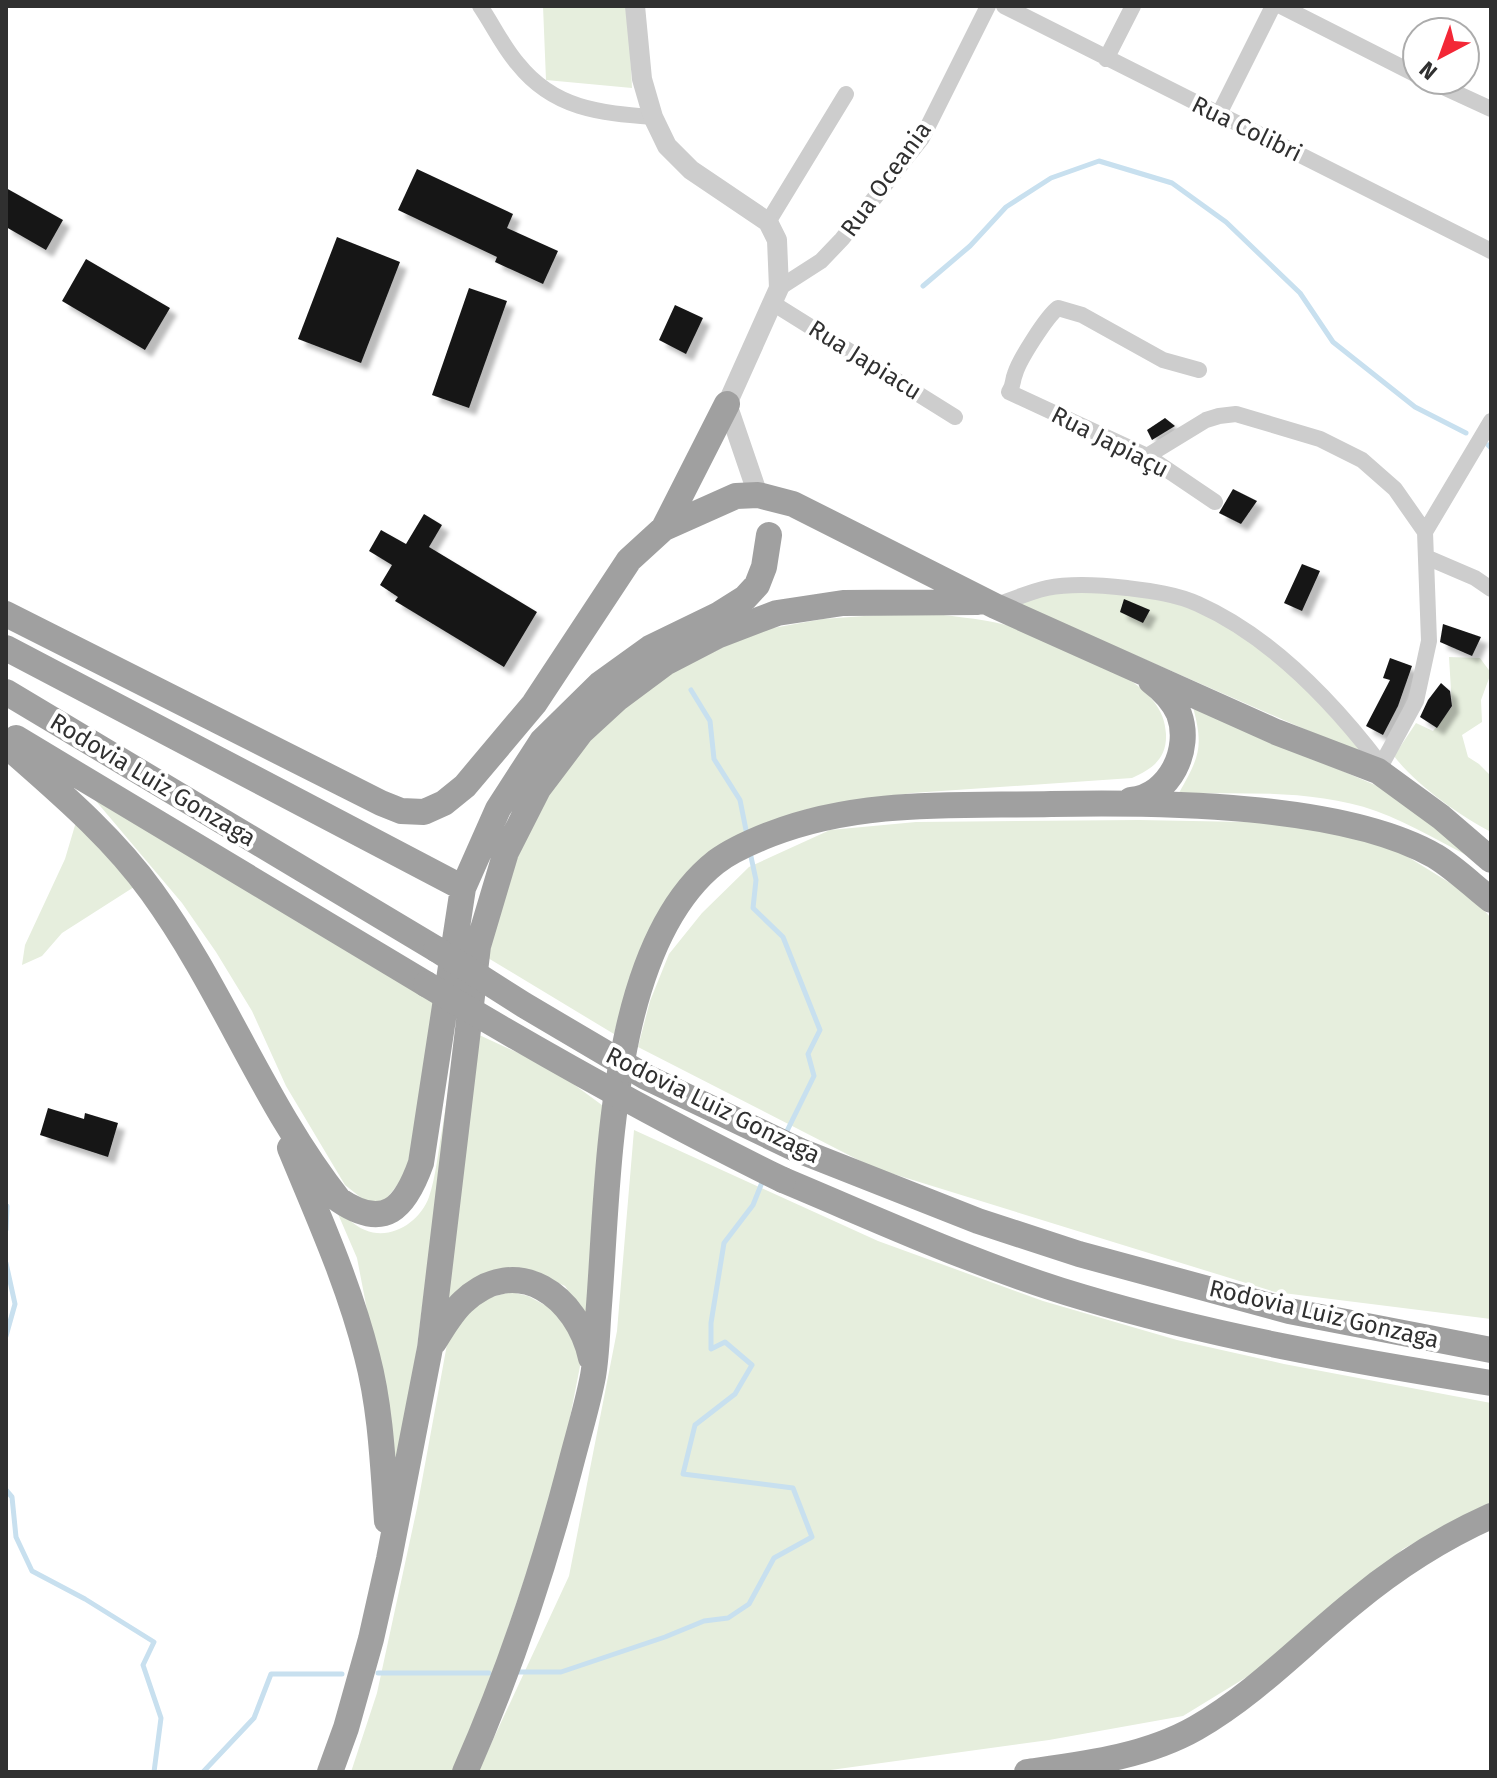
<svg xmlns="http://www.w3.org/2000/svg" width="1497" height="1778" font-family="'Fira Sans',sans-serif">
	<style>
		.green { fill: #e6eedd }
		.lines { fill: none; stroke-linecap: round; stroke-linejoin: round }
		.stream { stroke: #c8e0ef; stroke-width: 5 }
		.building { fill: #171717; filter: url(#shadow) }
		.minor { stroke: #cdcdcd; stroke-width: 16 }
		.tertiary { stroke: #cdcdcd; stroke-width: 20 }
		.trunk { stroke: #a0a0a0; stroke-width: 26 }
		.trunk-bridge { stroke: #a0a0a0; stroke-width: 26 }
		.labels { text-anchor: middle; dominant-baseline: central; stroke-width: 8; stroke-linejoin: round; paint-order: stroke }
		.street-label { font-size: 24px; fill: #303030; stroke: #fff }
	</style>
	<defs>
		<filter id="shadow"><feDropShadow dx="7" dy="7" stdDeviation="2" flood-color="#0004"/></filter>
	</defs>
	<rect width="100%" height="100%" fill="#fff"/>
	<path class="green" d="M543 6H628L632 88 546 80Z
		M1103 590 1171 601 1199 610 1271 651 1368 757 1014 602 1046 592Z
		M920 612C948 616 978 618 1006 625 1023 629 1041 639 1057 646 1095 662 1165 684 1166 734 1167 759 1152 769 1132 778L912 793 807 809 736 838 654 930 630 977 614 1034 483 955 511 856 550 780 603 720 675 671 756 631 823 619Z
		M1449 657 1480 658 1491 673 1481 700 1482 722 1462 735 1468 757 1479 764 1491 776V832C1460 816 1415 784 1394 756L1416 723 1433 731 1452 707Z
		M1193 707 1382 788 1482 863C1447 846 1412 824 1376 811 1314 789 1243 794 1179 793 1199 757 1204 748 1193 707Z
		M90 794 436 991 416 1161 384 1202 369 1204 345 1185 286 1086 252 1011 216 952 182 903Z
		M1139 820 1306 823 1400 852 1471 896 1491 918V1319L1275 1292 874 1168 638 1047 650 1001 669 954 702 913 749 867 830 830 916 822Z
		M76 822 134 887 62 933 42 956 22 965 25 945 65 859Z
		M459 1021 403 1455 390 1467 380 1377 357 1258 335 1207C344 1215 354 1226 365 1230 391 1241 420 1222 429 1197 436 1176 438 1152 442 1130 448 1094 453 1057 459 1021Z
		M477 1034 553 1069 610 1111 592 1326 565 1286 535 1272 447 1307Z
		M634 1130 878 1241 1043 1301 1177 1340 1284 1364 1491 1403V1502L1403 1549 1289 1651 1183 1716 1049 1740 816 1772H478L569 1576 617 1331Z
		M511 1292 528 1296 567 1317 582 1356 558 1479 499 1655 455 1772H351L377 1693 417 1508 450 1328 480 1300Z"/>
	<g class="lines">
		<path class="stream" d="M923 286 970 246 1006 207 1051 178 1099 161 1172 183 1226 222 1300 293 1333 342 1415 407 1466 433
			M1488 445 1491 448
			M691 690 710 721 714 759 740 800 747 835
			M750 852 756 880 753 908 783 937 820 1030 808 1054 814 1076 785 1135
			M6 1230 7 1206
			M6 1263 15 1304 6 1336
			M6 1490 12 1497 16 1537 32 1571 85 1599 154 1642 143 1665 161 1718 154 1772
			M516 1672H561L665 1637 704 1621 728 1618 749 1604 774 1558 812 1537 793 1488 683 1474 695 1425 735 1394 752 1365 725 1342 711 1349V1323L724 1243 753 1205 763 1180
			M378 1673H489
			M203 1772 254 1718 271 1674H342"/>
	</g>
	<path class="building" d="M417 169 513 214 507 228 558 251 543 284 495 262 497 257 398 210Z
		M6 188 63 220 46 250 6 227Z
		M337 237 400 262 361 363 298 339Z
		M86 259 170 308 145 350 62 301Z
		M469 288 507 301 469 408 432 395Z
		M675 305 703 318 686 354 659 340Z
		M1165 418 1175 426 1152 440 1147 430Z
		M1233 489 1257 501 1241 524 1219 513Z
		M424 514 442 525 429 547 537 612 504 667 395 601 398 597 380 585 392 565 369 551 381 530 406 544Z
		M1302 564 1320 571 1302 611 1284 603Z
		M1124 599 1150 610 1143 623 1120 612Z
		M1443 624 1481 637 1472 656 1440 642Z
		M1390 658 1412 666 1398 706 1383 735 1366 726 1390 680 1383 678Z
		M1441 683 1450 691 1452 706 1437 728 1420 717 1428 700Z
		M48 1108 84 1119 85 1113 118 1123 108 1157 40 1135Z"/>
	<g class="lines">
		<path class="minor" d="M480 6C493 25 503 47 518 64 554 109 600 113 653 117
			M1004 6 1491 251
			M1281 6 1417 75
			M1106 59 1133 6
			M1428 80 1491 109
			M1219 114 1273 6
			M768 222 846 94
			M779 288 821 261 842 239 922 138 988 6
			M774 304 955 417
			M1199 370 1163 360 1082 315 1058 308C1047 316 1019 360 1015 374 1012 381 1014 385 1009 392L1147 456 1215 502
			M1147 456 1206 420 1219 416 1236 414 1320 439 1362 460 1395 489 1425 532 1429 641 1416 701 1378 771
			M1425 532 1491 421
			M1426 557 1475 578 1491 589
			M995 606C1011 600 1029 592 1047 588 1072 583 1101 585 1127 588 1151 591 1176 594 1198 604 1272 637 1333 702 1381 765"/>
		<path class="tertiary" d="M635 6 642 79 653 117 667 146 691 170 768 222 777 240 779 288 727 404 758 495"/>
		<path class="trunk" d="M664 528 727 404
			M6 614 381 803 401 811 424 812 444 803 465 786 534 704 629 560 664 528 736 496 758 495 793 504 995 606 1276 732 1378 771 1441 817 1491 860
			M6 648 463 888
			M6 692 436 949
			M16 738 426 984
			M6 745C57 790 112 836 152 892 223 990 264 1105 339 1200 385 1231 405 1208 421 1163L463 888 498 809 542 741 600 684 650 648 718 615 745 598 757 585 764 567 769 535
			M1131 800C1170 796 1192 749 1179 714 1173 700 1163 690 1151 681
			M290 1148C318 1216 349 1284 367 1356 381 1409 383 1467 387 1521
			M798 1150 978 1221 1079 1254 1289 1311 1491 1350
			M783 1180C881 1221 980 1267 1082 1297 1216 1337 1353 1361 1491 1383
			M434 1342C443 1328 451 1313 463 1302 517 1251 578 1297 591 1358
			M330 1772 346 1728 371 1639 389 1559 430 1348 478 946 506 852 538 789 581 732 618 698 665 663 719 635 777 613 843 603 978 602
			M465 1772C508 1675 542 1574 569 1471 577 1439 587 1408 593 1376 597 1353 597 1329 599 1305 609 1178 608 947 716 862 732 850 753 841 771 834 861 799 957 806 1051 804 1158 802 1342 803 1435 856 1455 868 1473 886 1491 900
			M1027 1772C1084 1764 1145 1757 1196 1728 1255 1694 1300 1646 1353 1603 1394 1569 1442 1538 1491 1516"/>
		<path class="trunk-bridge" d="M436 949 524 1005 646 1077 798 1150
			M426 984C543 1054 660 1120 783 1180"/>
	</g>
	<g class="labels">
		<g class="street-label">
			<text transform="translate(1247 129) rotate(26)">Rua Colibri</text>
			<text transform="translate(886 179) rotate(-54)">Rua Oceania</text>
			<text transform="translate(865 360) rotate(32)">Rua Japiacu</text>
			<text transform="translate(1110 442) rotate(27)">Rua Japiaçu</text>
			<text transform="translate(153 780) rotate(31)">Rodovia Luiz Gonzaga</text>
			<text transform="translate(713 1105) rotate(26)">Rodovia Luiz Gonzaga</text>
			<text transform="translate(1324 1314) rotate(13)">Rodovia Luiz Gonzaga</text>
		</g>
	</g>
	<rect width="1497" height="1778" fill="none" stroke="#303030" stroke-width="16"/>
	<g transform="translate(1441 56) rotate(221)"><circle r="38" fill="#ffffff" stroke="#acacac" stroke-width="2"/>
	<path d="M0-6L14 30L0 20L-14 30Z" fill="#f32736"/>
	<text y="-12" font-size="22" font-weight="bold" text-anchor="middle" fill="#303030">N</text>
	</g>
</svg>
